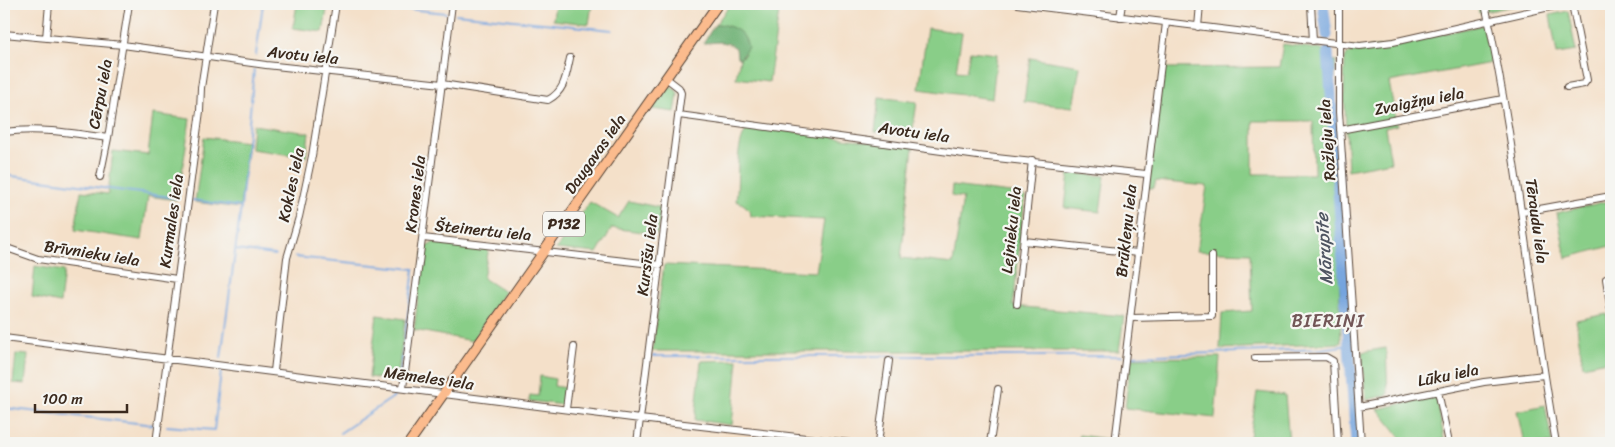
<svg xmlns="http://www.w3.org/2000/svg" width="1615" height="447" font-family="Sriracha,sans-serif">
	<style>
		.green { fill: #89ce88; stroke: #627c53; fill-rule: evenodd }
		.forest { fill: #6eb174; stroke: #546e49 }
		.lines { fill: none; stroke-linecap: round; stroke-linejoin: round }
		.stream { stroke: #75a4de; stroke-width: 2 }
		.river { stroke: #75a4de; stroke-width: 11 }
		.minor-casing { stroke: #574538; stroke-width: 8 }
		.major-casing { stroke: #574538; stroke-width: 11 }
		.minor { stroke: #fff; stroke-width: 6 }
		.major { stroke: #fbbb8d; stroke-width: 9 }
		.labels { text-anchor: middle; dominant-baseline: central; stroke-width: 4.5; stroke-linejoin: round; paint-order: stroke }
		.shield { fill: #f6f6f2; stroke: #73675e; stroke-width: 1 }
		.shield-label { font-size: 15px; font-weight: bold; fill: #3b2a1e }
		.street-label { font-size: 16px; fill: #3b2a1e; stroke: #f6f6f2 }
		.water-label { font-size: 18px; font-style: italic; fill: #4f5561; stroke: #f6f6f2 }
		.neighbourhood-label { font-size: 18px; letter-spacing: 1px; fill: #725657; stroke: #f6f6f2 }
	</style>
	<rect width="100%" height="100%" fill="#f6f6f2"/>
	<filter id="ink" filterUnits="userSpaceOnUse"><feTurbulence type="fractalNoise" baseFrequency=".02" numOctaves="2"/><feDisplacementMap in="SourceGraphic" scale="10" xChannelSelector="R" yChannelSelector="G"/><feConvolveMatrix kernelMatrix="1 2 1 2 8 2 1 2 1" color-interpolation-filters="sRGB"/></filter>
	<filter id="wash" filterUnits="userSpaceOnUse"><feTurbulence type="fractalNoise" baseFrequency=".0096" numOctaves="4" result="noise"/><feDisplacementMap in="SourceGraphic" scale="20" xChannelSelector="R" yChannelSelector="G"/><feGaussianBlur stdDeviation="1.12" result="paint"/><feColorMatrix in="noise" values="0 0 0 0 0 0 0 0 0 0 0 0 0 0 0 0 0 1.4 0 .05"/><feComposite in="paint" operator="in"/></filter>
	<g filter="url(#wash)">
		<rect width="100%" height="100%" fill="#f4e0c9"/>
		<path class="green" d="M297 4H328L323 32 293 28Z
			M555 4H592L589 24 553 20Z
			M731 4H780L769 82 736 78 740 59 745 54 719 24 714 26Z
			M1477 4H1523L1479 13Z
			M1568 11 1576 51 1557 54 1550 15Z
			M1483 25 1491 63 1389 82 1397 125 1385 128 1391 162 1348 170 1344 89 1345 58 1347 54 1352 53V48L1380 47Z
			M927 28 962 33 956 71 966 72 970 51 997 54 992 99 919 89Z
			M1283 44 1331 51V60L1336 61 1334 89 1341 343 1220 349 1222 313 1252 311 1250 253 1197 251 1207 186 1156 181 1154 188H1148L1164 68 1279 67ZM1253 121H1313L1314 174H1253Z
			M1030 58 1080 66 1073 107 1024 102Z
			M668 86 676 90 678 94 675 112 652 109Z
			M879 97 917 102 912 136 875 132Z
			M153 114 190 119 178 200 148 196 142 240 75 230 81 191 108 194 113 151 148 155Z
			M253 125 309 133 306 157 251 149Z
			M749 126 913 147 901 258 953 264 963 198 951 196 952 186 1019 194 1025 197 1013 306 1124 316 1119 351H652L664 265 816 272 824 220 751 216C749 207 744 204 736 201 740 177 733 146 749 126Z
			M204 137 248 142 240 208 195 202Z
			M1069 173 1105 176 1100 212 1065 208Z
			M629 201 662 208 657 234 612 228 597 253 556 249 590 202 618 218Z
			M1608 201 1611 217V246L1566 258 1557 213Z
			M435 242 489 248 483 278 505 292 472 341 414 330 424 248Z
			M35 266 64 271 60 303 32 297Z
			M1607 314 1611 360 1583 366 1576 320Z
			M377 315 405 319 397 381 369 377Z
			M1386 348 1388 395 1366 400 1362 352Z
			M16 354 28 355 25 384 13 383Z
			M1220 357 1215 418 1125 408 1131 358Z
			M738 360 732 425 695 420 701 361Z
			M540 376 555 379 554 386 565 388 563 405 529 401 530 395 538 396Z
			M1257 392 1285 395 1289 443H1249Z
			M1433 397 1437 400 1444 439 1427 443H1405L1378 409Z
			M1545 405 1552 443H1524L1517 411Z
			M1079 435 1107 439V443H1077Z"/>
		<path class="forest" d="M719 24C735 27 744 31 748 47L740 59 737 57 736 48C724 39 716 43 703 43L714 26Z"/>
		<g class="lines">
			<path class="stream" d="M359 4 446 13
				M456 14 612 30
				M256 55 263 4
				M4 175 178 198
				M192 200 241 207
				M236 250 275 255
				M295 257 414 269 399 383
				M653 356H1122
				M1132 356 1321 349 1349 345
				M221 358 241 207 254 70
				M4 408 155 425
				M167 426 214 430 221 372
				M340 433 398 394"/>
			<path class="river" d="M1323 4 1327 35
				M1328 52 1356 443"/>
		</g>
	</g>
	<g filter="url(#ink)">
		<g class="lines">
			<defs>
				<path id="minor" d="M1017 4 1360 46 1393 42 1563 4
					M1311 4 1313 41
					M1339 4V112L1361 443
					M1485 4C1517 149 1530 297 1556 443
					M1120 17 1122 4
					M1198 27 1200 4
					M4 34 123 45 266 65 442 84 548 100C565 91 566 76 570 58
					M46 38 49 4
					M1567 87 1584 84 1587 80 1572 4
					M679 115 978 156 1146 174
					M1340 130 1503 99
					M4 132C38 127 73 133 108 138L129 4
					M100 177 108 138
					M1523 212 1611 196
					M423 238 660 265
					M1024 241 1138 253
					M4 247 38 259 177 279
					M1606 279 1611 311
					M1017 304 1032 160
					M1131 318 1212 316V256
					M4 338 640 419 850 443
					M1255 358 1326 357 1333 361 1338 443
					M274 371 287 258 299 217 312 156 336 4
					M403 388 452 4
					M1438 391 1449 443
					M1359 407 1484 382 1544 375
					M566 409 574 347
					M156 443 200 111 201 88 214 4
					M637 443 681 93 679 88 666 78
					M878 443 889 361
					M990 443 998 389
					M1115 443 1166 23"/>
				<path id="major" d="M409 443 718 4"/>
			</defs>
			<use href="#minor" class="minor-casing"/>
			<use href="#major" class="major-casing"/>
			<use href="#minor" class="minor"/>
			<use href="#major" class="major"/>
		</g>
	</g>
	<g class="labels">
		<rect class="shield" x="543" y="211.5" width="42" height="25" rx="4"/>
		<g class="shield-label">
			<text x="564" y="224">P132</text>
		</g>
		<g class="street-label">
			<text transform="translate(303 55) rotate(6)">Avotu iela</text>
			<text transform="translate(100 94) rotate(-79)">Cērpu iela</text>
			<text transform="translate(1419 101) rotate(-11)">Zvaigžņu iela</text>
			<text transform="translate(914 132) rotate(8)">Avotu iela</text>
			<text transform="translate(1327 140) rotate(-94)">Rožleju iela</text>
			<text transform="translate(595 154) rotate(-55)">Daugavas iela</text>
			<text transform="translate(291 185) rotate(-78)">Kokles iela</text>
			<text transform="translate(415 194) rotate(-83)">Krones iela</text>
			<text transform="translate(171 221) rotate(-82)">Kurmales iela</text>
			<text transform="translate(1537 221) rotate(82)">Tēraudu iela</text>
			<text transform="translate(483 230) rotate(6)">Šteinertu iela</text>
			<text transform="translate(1011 230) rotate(-84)">Lejnieku iela</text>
			<text transform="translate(1126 231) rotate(-84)">Brūkleņu iela</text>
			<text transform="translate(92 253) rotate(9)">Brīvnieku iela</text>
			<text transform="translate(647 255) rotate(-83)">Kursīšu iela</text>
			<text transform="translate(1448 375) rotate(-11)">Lūku iela</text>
			<text transform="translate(429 378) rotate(8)">Mēmeles iela</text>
		</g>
		<g class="water-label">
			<text transform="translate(1324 249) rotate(-94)">Mārupīte</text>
		</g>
		<g class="neighbourhood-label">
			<text x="1328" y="321">BIERIŅI</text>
		</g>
	</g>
	<rect width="1615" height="447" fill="none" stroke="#f6f6f2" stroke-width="20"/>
	<path d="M35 404v8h92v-8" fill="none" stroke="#3b2a1e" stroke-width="2.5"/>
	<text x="42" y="404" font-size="15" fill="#3b2a1e" stroke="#f6f6f2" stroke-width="4" paint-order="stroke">100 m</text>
</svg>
